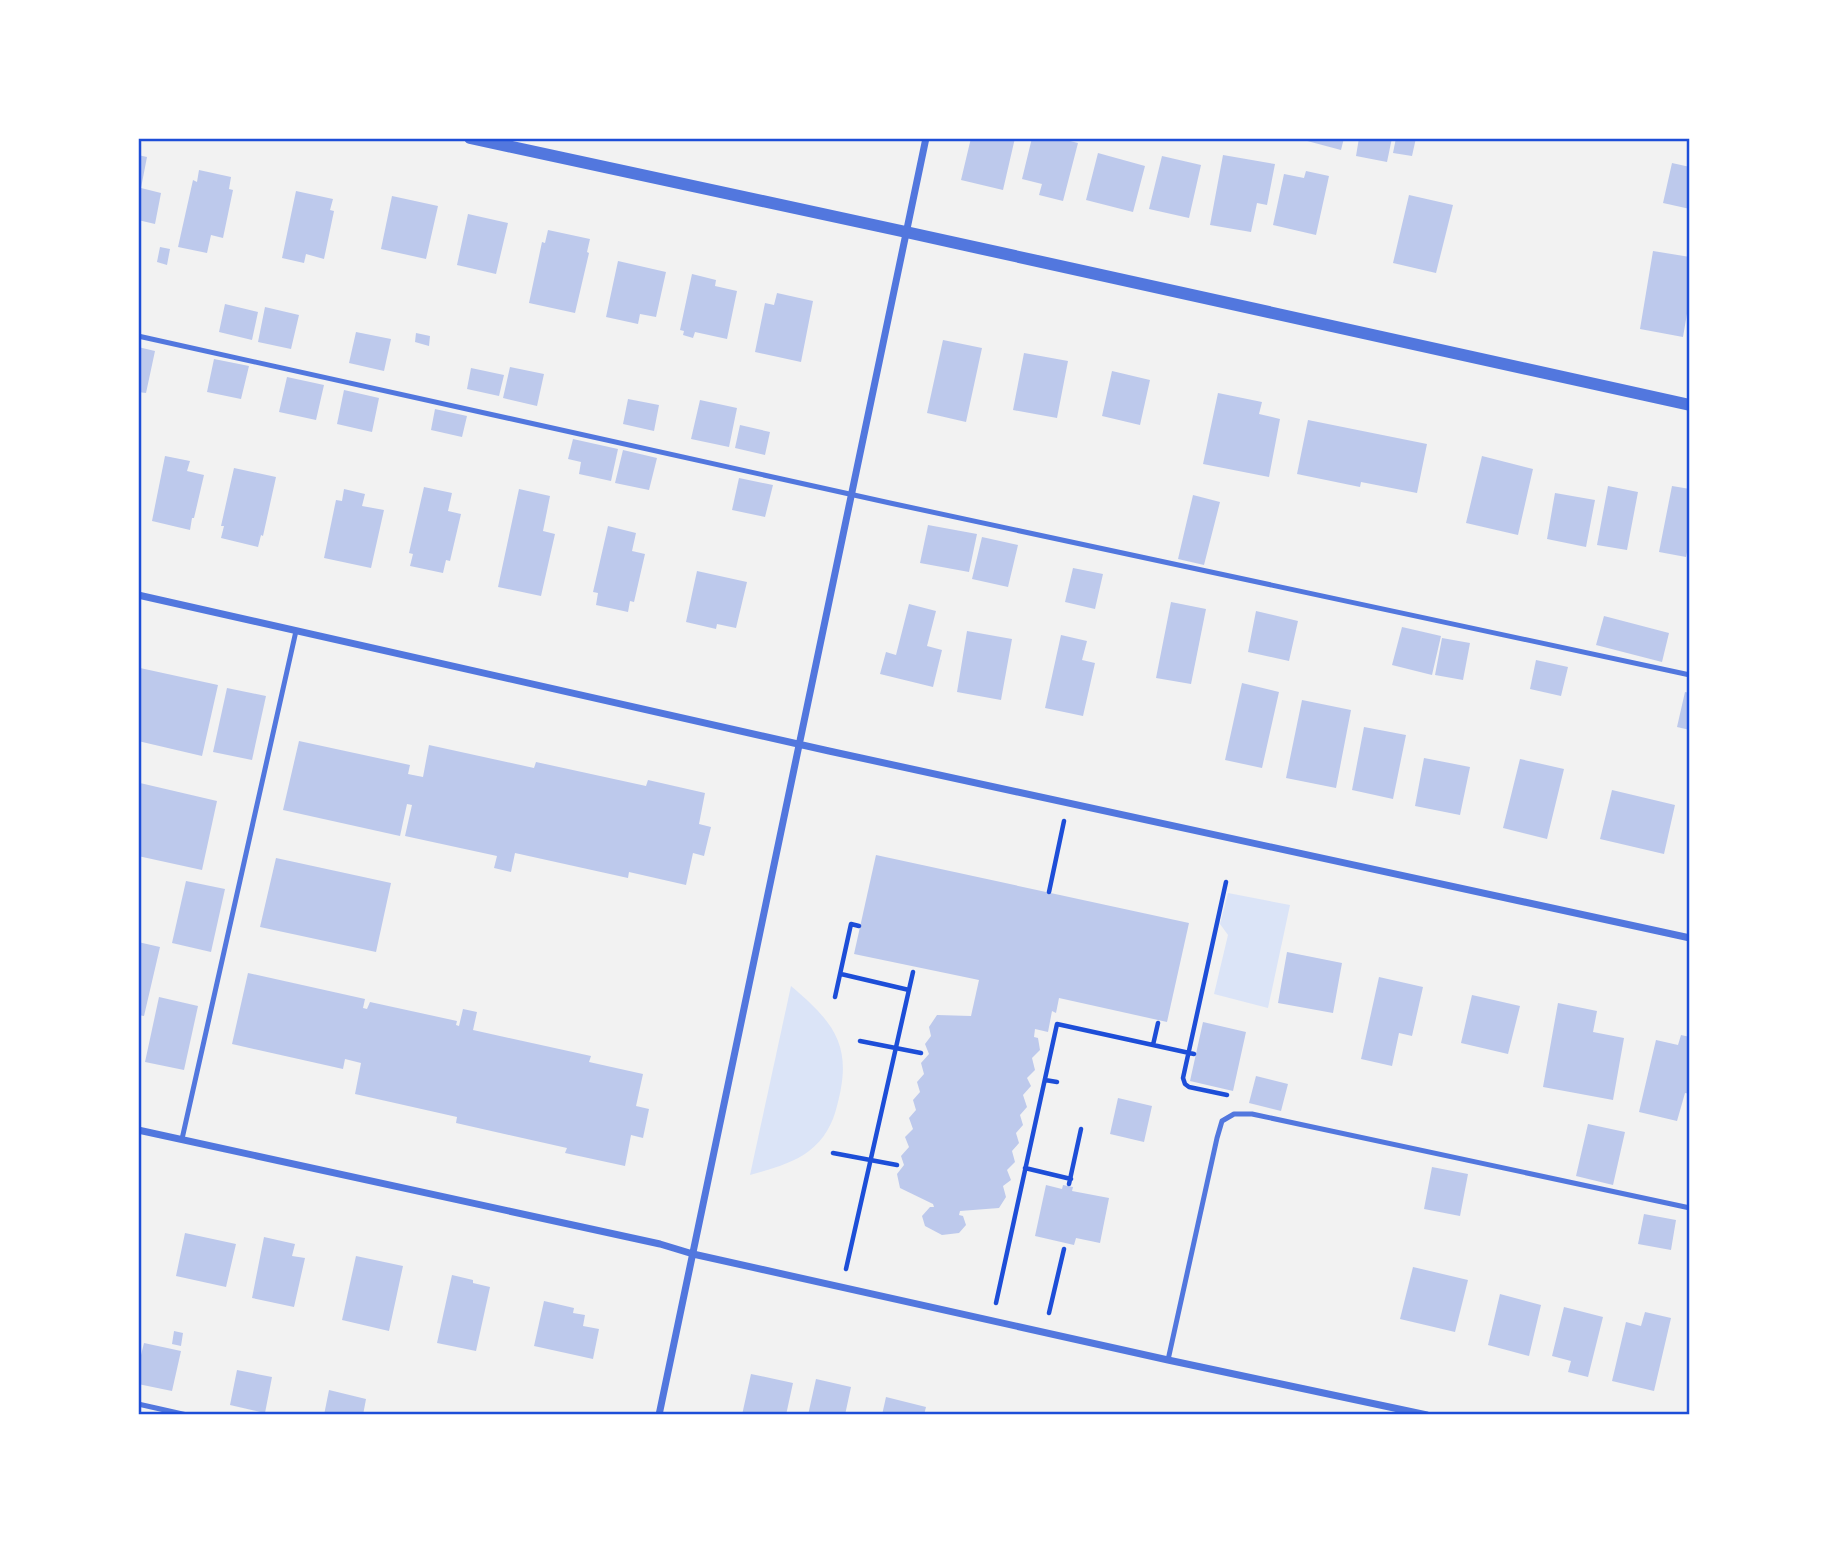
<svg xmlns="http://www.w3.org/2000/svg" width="1828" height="1553" font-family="'IBM Plex Sans',sans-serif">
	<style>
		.green { fill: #dbe4f7 }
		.building { fill: #bdc9ec }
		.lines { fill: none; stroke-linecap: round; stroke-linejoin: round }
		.path { stroke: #1d4ed8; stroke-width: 4.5 }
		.service { stroke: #5277de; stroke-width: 5 }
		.minor { stroke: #5277de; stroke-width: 7 }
		.tertiary { stroke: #5277de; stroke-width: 12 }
		.neatline { fill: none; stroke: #1d4ed8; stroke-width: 2.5 }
	</style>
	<rect width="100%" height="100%" fill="#f2f2f2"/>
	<path class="green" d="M1228 893 1290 905 1268 1008 1214 994 1228 935 1220 924Z
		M791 986C836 1024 853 1047 837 1106 833 1123 824 1140 809 1151 792 1164 770 1169 750 1175Z"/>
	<path class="building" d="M971 138H1015L1003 190 961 180Z
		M1032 138H1058L1078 143 1063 201 1039 195 1042 184 1022 179Z
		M1296 138H1344L1341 150Z
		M1359 138H1392L1387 162 1356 156Z
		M1396 138H1416L1412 156 1393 153Z
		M1098 153 1145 166 1133 212 1086 200Z
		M138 155 147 157 141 188 161 193 155 224 138 220Z
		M1223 155 1275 164 1267 205 1257 203 1251 232 1210 225Z
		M1162 156 1201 165 1189 218 1149 209Z
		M1672 163 1690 167V209L1663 203Z
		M199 170 231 177 229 189 233 190 223 238 211 235 207 253 178 247 193 180 197 182Z
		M1306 171 1329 176 1316 235 1273 225 1284 174 1304 178Z
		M296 191 333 199 330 210 334 211 324 259 306 254 304 263 282 258Z
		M1409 195 1453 205 1436 273 1393 263Z
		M392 196 438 206 426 259 381 249Z
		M468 214 508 223 496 274 457 265Z
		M548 230 590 239 587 252 589 253 575 313 529 303 542 242 545 243Z
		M160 247 170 249 167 265 157 262Z
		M1653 251 1690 257V296L1683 337 1640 329Z
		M618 261 666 272 656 317 640 314 638 324 606 317Z
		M692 274 716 280 715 286 737 291 727 339 695 332 693 338 683 335 684 331 680 330Z
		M777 293 813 301 801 362 755 352 765 303 774 305Z
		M225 304 258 312 252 340 219 332Z
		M265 307 299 315 291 349 258 342Z
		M356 332 391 339 384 371 349 363Z
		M416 333 430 336 429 346 415 342Z
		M943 340 982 348 966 422 927 413Z
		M138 347 155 351 146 393 138 392Z
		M1024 353 1068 361 1057 418 1013 410Z
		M214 359 249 366 241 399 207 392Z
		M510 367 544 374 537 406 503 398Z
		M471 368 504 375 499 396 467 389Z
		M1112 371 1150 380 1140 425 1102 416Z
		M287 377 324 385 316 420 279 412Z
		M344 390 379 398 372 432 337 424Z
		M1218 393 1262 402 1259 414 1280 419 1269 477 1203 464Z
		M628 399 659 405 654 431 623 424Z
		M700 400 737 408 729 447 691 439Z
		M435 409 467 416 462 437 431 430Z
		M1308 420 1427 444 1417 493 1361 482 1360 487 1297 474Z
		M740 425 770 432 765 455 735 448Z
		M573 439 618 449 611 481 579 474 581 462 568 459Z
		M623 450 657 458 649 490 615 483Z
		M165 456 190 461 187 471 204 475 194 518H192L190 530 152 521Z
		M1482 456 1533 469 1518 535 1466 523Z
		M234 468 276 477 263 536 261 535 258 547 221 538 224 526H221Z
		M739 478 773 485 765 517 732 510Z
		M1608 486 1638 492 1627 550 1597 545Z
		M1672 486 1690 489V538L1686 557 1659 552Z
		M424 487 452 493 448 511 461 514 450 561 446 560 443 573 410 566 413 554 409 553Z
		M344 489 365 494 362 506 384 510 371 568 324 558 336 500 342 501Z
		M519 489 550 496 543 531 555 534 541 596 498 587Z
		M1555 493 1595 500 1586 547 1547 539Z
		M1193 495 1220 502 1204 565 1178 559Z
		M928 525 977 534 969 572 920 563Z
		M608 526 636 533 632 551 645 554 634 602 630 601 628 612 596 605 598 593 593 592Z
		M982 537 1018 545 1008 587 972 579Z
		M1073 568 1103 574 1095 609 1065 602Z
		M697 571 747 582 736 628 717 624 716 629 686 622Z
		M1171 602 1206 609 1191 684 1156 678Z
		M909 604 936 611 927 646 942 650 933 687 880 674 886 652 896 655Z
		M1256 611 1298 621 1289 661 1248 652Z
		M1604 616 1669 633 1662 662 1596 645Z
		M1402 627 1441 636 1432 675 1392 665Z
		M967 631 1012 639 1001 700 957 692Z
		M1061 635 1087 641 1082 660 1095 663 1083 716 1045 708Z
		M1442 638 1470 643 1463 680 1435 675Z
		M1536 660 1568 667 1561 696 1530 689Z
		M140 668 218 685 202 756 138 741V677Z
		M1242 683 1279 692 1262 768 1225 760Z
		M227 688 266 696 252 760 213 752Z
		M1685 692 1690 693V730L1677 727Z
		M1302 700 1351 710 1336 788 1286 778Z
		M1364 727 1406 735 1393 799 1352 790Z
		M299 741 410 765 408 774 423 777 429 745 534 768 536 762 646 786 648 780 705 793 699 824 711 827 704 856 693 853 686 885 629 872 628 878 515 853 511 872 494 868 497 856 405 836 412 805 407 804 400 836 283 810Z
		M1424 758 1470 767 1460 815 1415 806Z
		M1520 759 1564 769 1547 839 1503 828Z
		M140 783 217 801 202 870 138 856V791Z
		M1612 790 1675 805 1664 854 1600 839Z
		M876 855 1189 923 1167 1022 1059 998 1056 1013 1052 1011 1048 1032 1035 1029 1034 1037 1038 1038 1040 1050 1032 1058 1035 1070 1027 1078 1031 1086 1023 1095 1027 1107 1020 1115 1023 1125 1016 1133 1019 1143 1012 1151 1015 1162 1007 1170 1011 1180 1003 1186 1006 1197 999 1208 960 1211 959 1215 963 1216 966 1225 959 1233 942 1235 925 1226 922 1216 930 1207H934L933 1204 900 1188 897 1174 904 1165 901 1156 909 1147 905 1137 913 1129 909 1118 916 1110 913 1100 920 1092 917 1082 924 1074 921 1063 929 1054 925 1044 931 1036 929 1027 937 1015 971 1016 979 980 854 954Z
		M276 858 391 883 376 952 260 927Z
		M186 881 225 889 211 952 172 943Z
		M138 942 160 947 144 1016 138 1015Z
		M1287 952 1342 963 1333 1013 1278 1003Z
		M248 973 365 999 363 1008 367 1009 370 1002 457 1021 456 1025 459 1026 463 1009 477 1012 473 1030 591 1056 589 1062 643 1074 636 1106 649 1109 643 1138 631 1135 625 1166 565 1153 567 1148 456 1123 457 1117 355 1094 361 1063 345 1059 343 1069 232 1044Z
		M1379 977 1423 987 1412 1036 1399 1033 1392 1066 1361 1059Z
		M1472 995 1520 1006 1508 1054 1461 1043Z
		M159 997 198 1006 184 1070 145 1062Z
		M1558 1003 1597 1011 1593 1032 1624 1038 1613 1100 1543 1087Z
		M1203 1022 1246 1032 1233 1091 1190 1081Z
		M1681 1035 1690 1037V1094L1685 1093 1677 1121 1639 1112 1656 1040 1678 1045Z
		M1256 1076 1288 1084 1281 1111 1249 1103Z
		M1118 1098 1152 1106 1144 1142 1110 1134Z
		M1588 1124 1625 1132 1613 1185 1576 1176Z
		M1432 1167 1468 1174 1460 1216 1424 1209Z
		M1046 1185 1062 1189 1063 1185 1073 1187 1072 1191 1109 1198 1100 1243 1076 1238 1074 1245 1035 1236Z
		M1644 1214 1676 1220 1671 1250 1638 1244Z
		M185 1233 236 1244 226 1287 176 1276Z
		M264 1237 295 1244 292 1256 305 1258 294 1307 252 1298Z
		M356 1256 403 1266 389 1331 342 1320Z
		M1413 1267 1468 1280 1455 1332 1400 1319Z
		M452 1275 473 1280V1283L490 1287 476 1351 437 1343Z
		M1500 1294 1541 1305 1529 1356 1488 1345Z
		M544 1301 574 1308 573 1313 585 1315 583 1326 599 1329 593 1359 534 1346Z
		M1564 1307 1603 1317 1588 1377 1568 1372 1571 1361 1552 1356Z
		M1645 1312 1671 1318 1654 1391 1612 1381 1626 1322 1641 1326Z
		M174 1331 183 1333 181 1346 172 1344Z
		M144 1343 181 1351 172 1391 138 1384V1367Z
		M237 1370 272 1377 265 1413 230 1405Z
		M751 1374 793 1383 786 1415H742Z
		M816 1379 851 1387 845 1415H808Z
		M329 1390 366 1399 363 1415H324Z
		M886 1397 926 1407 924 1415H882Z"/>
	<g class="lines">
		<path class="path" d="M1226 882 1183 1078 1185 1084 1189 1087 1227 1095
			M1049 892 1064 821
			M841 974 909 990
			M835 997 851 924 859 926
			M860 1041 921 1053
			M1153 1045 1158 1023
			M1045 1080 1057 1082
			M833 1153 897 1165
			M1025 1168 1071 1179
			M1069 1184 1081 1129
			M846 1269 913 972
			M996 1303 1057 1024 1194 1054
			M1049 1313 1064 1249"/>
		<path class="service" d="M1685 138 1690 139
			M138 336 890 503 1690 675
			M182 1139 296 631
			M1168 1360 1217 1138 1222 1121 1234 1114H1252L1690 1208
			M138 1404 187 1415"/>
		<path class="minor" d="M138 595 829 751 1690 938
			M138 1130 660 1244 693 1254 1168 1360 1427 1415
			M659 1415 926 138"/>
		<path class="tertiary" d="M470 138 906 232 1690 405"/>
	</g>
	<rect width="1828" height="1553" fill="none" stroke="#ffffff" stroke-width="280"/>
	<rect x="140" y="140" width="1548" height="1273" class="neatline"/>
</svg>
